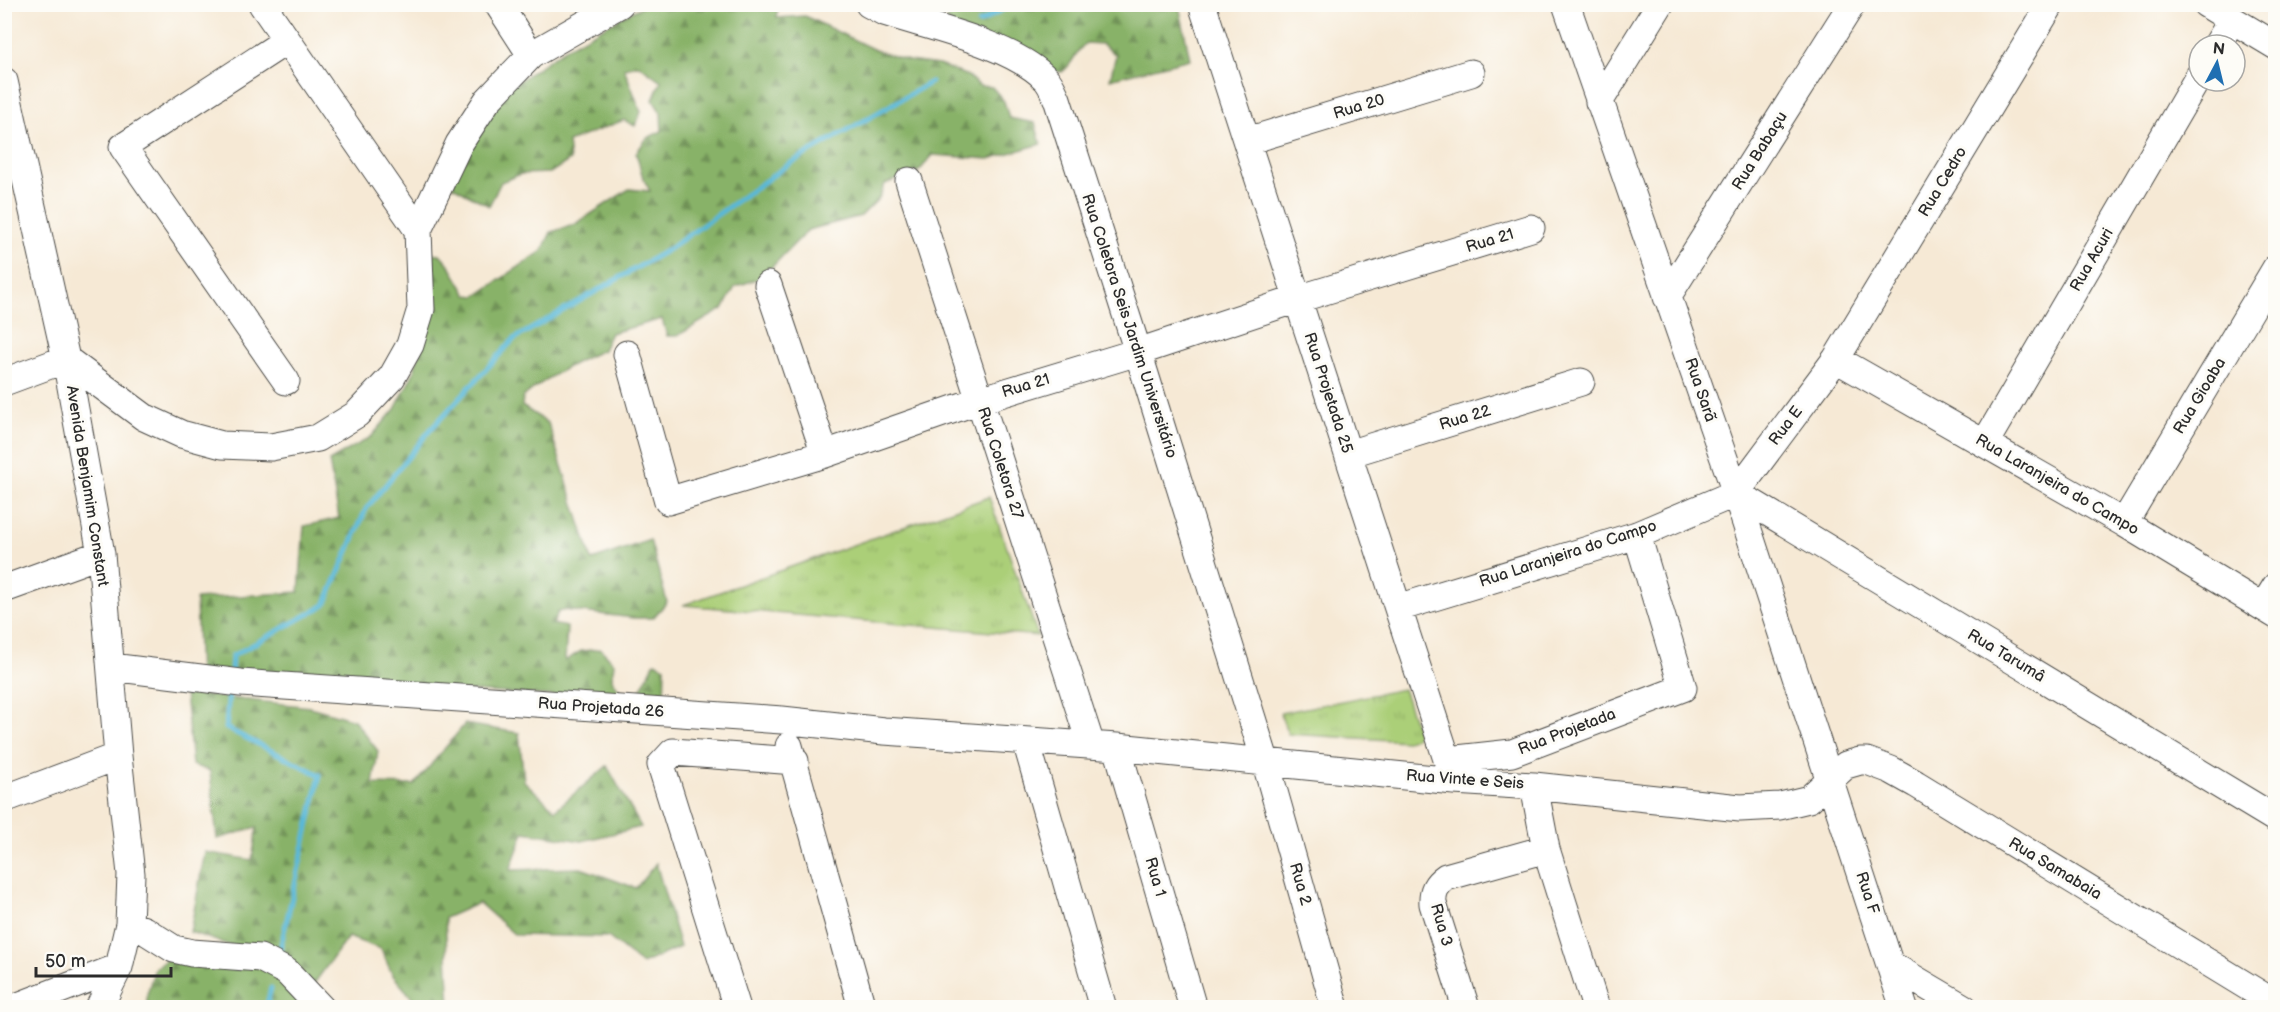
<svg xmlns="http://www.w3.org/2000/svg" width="2280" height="1012" font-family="'Balsamiq Sans',sans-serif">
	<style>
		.forest { fill: url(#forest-firs); stroke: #5a6e4a; stroke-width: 1.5 }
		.park { fill: url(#park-tufts); stroke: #6b7d52; stroke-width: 1.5 }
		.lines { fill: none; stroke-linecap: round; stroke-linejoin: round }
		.stream { stroke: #59b8d8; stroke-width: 5 }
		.minor-casing { stroke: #494844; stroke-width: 29 }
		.minor { stroke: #fff; stroke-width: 27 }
		.labels { text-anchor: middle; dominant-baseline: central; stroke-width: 6; stroke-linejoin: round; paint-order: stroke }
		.street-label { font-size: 16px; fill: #2b2b2b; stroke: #fdfcf7 }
	</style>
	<defs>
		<pattern id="forest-firs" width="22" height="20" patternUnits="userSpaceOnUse" patternTransform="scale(1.5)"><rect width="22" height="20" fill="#88b268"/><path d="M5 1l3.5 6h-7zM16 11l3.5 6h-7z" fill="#6f9156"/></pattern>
		<pattern id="park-tufts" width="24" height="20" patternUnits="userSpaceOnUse" patternTransform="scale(1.5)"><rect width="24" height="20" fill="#abcf78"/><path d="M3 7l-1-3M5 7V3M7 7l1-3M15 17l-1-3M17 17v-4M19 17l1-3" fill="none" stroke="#93b268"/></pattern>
	</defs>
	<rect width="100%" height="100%" fill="#fdfcf7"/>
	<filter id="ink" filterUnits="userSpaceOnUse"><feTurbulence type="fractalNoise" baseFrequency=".0167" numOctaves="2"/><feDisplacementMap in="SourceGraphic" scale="12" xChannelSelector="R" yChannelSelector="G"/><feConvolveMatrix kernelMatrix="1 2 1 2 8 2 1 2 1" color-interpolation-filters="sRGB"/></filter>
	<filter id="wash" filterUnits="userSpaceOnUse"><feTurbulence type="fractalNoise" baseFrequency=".008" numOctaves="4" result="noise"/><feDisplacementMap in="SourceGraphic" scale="24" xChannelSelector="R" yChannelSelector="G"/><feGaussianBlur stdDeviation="1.35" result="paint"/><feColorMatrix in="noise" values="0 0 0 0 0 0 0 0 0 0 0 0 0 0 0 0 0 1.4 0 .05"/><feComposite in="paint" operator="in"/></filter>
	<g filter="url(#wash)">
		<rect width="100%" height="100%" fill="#f6e9d5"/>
		<path class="forest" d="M644 5H778L777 18 805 16 875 50 909 61 939 65 968 76 980 86 992 87 1004 101 1009 118 1035 123 1041 144 989 159 933 155 919 171 885 184 879 198 861 216 808 230 762 277 735 287 723 309 677 336H667L662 319 611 333 603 350C575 362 547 377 523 397L522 406 548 423 592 560 650 540 667 602 653 618H634L564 610 558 612 553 624 567 627 565 661 581 651 601 649 614 663 612 679 621 693 637 696 655 662 665 667 664 702 199 676 196 599 299 592 304 526 339 518 329 461 371 437 395 409 414 372 422 342 428 253 440 254 448 263 467 295 476 296 542 251 551 232 574 225 629 189 650 191 643 178 636 153 647 138 662 131 661 113 653 100 661 81 639 65 624 68 641 112 635 126 624 120 568 142 570 160 550 173 521 174 501 182 489 206 453 186 456 168 506 90 566 48Z
			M960 5H1181L1180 10 1190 59 1110 79 1116 55 1102 44 1086 43C1073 54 1075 62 1062 72L1047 70 946 24 949 13Z
			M185 693 310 707 354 720 378 751 373 784 414 785 465 724 519 733 524 781 555 810 607 766 641 827 582 841 524 832 510 870 581 868 636 888 656 863 680 947 642 964 608 937 515 935 479 903 445 918 450 1007H414L413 999 392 974 381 949 348 937 310 989 314 1007 147 1008V994L155 968 174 954H256L190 932 205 852 252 860 257 827 217 839 210 771 192 765Z"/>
		<path class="park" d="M989 497 1038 636 683 605Z
			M1403 689 1418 732 1415 738 1407 741 1288 734 1280 713Z"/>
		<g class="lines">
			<path class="stream" d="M979 23 1012 4
				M231 673 232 656 325 605 366 509 431 429 514 339 669 249 789 164 931 82
				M229 689 226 728 320 775 278 958
				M266 1008 271 988"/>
		</g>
	</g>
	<g filter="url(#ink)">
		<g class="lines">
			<defs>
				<path id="minor" d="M262 4 418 230
					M498 4 531 55
					M869 4 884 12C930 27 1012 44 1046 79 1051 84 1054 93 1057 99L1138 352 1265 760 1335 1008
					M1202 4 1454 781
					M1566 4 1736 493 1904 1008
					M2206 4 2276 46
					M286 41 123 147 286 381
					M2217 45 2232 20
					M4 81 66 359 101 554 118 756 131 874 129 924 119 967 99 1008
					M1599 102 1660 4
					M1247 141 1471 73
					M909 181 1091 745
					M768 285 825 454
					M1667 297 1852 4
					M627 354 668 501 825 454 980 400 1138 352 1298 299 1531 228
					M66 359 144 417 181 434 222 445 271 447 318 438 357 414 392 377 410 345 421 309 418 230 459 144 487 101 531 55 620 4
					M1836 359 2124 523 2276 615
					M4 382 66 359
					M1985 443 2199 76
					M1348 454 1581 382
					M1736 493 2276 819
					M1736 493 1836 359 2051 4
					M2124 523 2276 268
					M4 589 101 554
					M2263 607 2276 586
					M1398 608 1637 535 1736 493
					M111 667 241 683 782 720 884 731 1117 747 1454 781 1534 786 1740 808 1780 806 1809 799 1846 765 1860 761H1867L1891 770 1916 784 2276 1004
					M1026 741 1103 1008
					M789 746 862 1008
					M1117 747 1193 1008
					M1448 760 1512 753 1683 688 1637 535
					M1534 786 1546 849 1596 1008
					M4 799 118 756
					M129 924 144 930 174 949 192 953 260 958 287 972 321 1008
					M1891 965 1964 1008
					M13 1008 119 967
					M737 1008 661 765 673 752 795 761
					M1466 1008 1433 904C1432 891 1436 884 1446 877L1546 849"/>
			</defs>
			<use href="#minor" class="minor-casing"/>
			<use href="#minor" class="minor"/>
		</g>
	</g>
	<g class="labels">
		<g class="street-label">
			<text transform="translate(1359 107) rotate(-17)">Rua 20</text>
			<text transform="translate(1760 151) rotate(-58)">Rua Babaçu</text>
			<text transform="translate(1943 182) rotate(-59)">Rua Cedro</text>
			<text transform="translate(1490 241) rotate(-17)">Rua 21</text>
			<text transform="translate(2092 260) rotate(-60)">Rua Acuri</text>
			<text transform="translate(1129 326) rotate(72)">Rua Coletora Seis Jardim Universitário</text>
			<text transform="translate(1026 386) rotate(-17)">Rua 21</text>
			<text transform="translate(1700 390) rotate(71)">Rua Sarã</text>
			<text transform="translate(1328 393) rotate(72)">Rua Projetada 25</text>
			<text transform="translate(2200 396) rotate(-59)">Rua Gioaba</text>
			<text transform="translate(1465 418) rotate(-17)">Rua 22</text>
			<text transform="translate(1786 426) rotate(-53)">Rua E</text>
			<text transform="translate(1000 463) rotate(72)">Rua Coletora 27</text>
			<text transform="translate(2057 485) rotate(30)">Rua Laranjeira do Campo</text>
			<text transform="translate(87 486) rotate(81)">Avenida Benjamim Constant</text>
			<text transform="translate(1568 554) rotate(-18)">Rua Laranjeira do Campo</text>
			<text transform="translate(2006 656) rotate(31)">Rua Tarumâ</text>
			<text transform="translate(601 708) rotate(4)">Rua Projetada 26</text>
			<text transform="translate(1567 732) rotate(-21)">Rua Projetada</text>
			<text transform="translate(1465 780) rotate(4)">Rua Vinte e Seis</text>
			<text transform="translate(2055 869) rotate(31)">Rua Samabaia</text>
			<text transform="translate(1155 877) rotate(74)">Rua 1</text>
			<text transform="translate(1300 884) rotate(74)">Rua 2</text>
			<text transform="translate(1867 893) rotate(72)">Rua F</text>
			<text transform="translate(1441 925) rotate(74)">Rua 3</text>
		</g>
	</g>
	<rect width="2280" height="1012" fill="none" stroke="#fdfcf7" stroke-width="24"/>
	<g transform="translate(2217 63) rotate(7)"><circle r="28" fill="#fdfcf7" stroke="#a9a8a5" stroke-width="1.5"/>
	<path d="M0-4.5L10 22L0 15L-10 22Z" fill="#1f6fb2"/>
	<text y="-9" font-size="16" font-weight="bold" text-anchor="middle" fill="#2b2b2b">N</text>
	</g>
	<path d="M36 967v9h135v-9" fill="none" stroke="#2b2b2b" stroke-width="3"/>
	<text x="45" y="967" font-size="18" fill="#2b2b2b" stroke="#fdfcf7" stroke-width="4.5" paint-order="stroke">50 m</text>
</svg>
